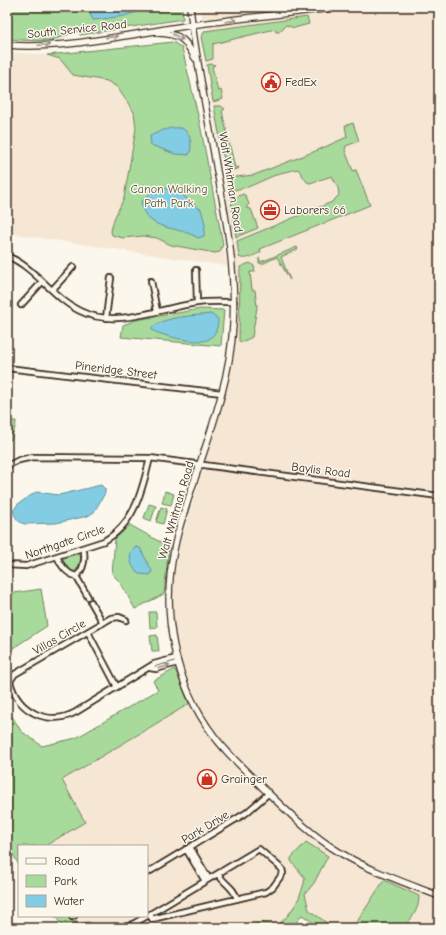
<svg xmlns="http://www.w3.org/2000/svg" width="446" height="935" font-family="'Comic Neue',sans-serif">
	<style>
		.built { fill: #f6e6d4 }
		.green { fill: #a8da9c; stroke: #72825d }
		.water { fill: #83cde4; stroke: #668c95 }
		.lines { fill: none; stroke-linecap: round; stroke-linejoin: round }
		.minor-casing { stroke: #3b2a1e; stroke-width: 8 }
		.major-casing { stroke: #3b2a1e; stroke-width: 8 }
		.minor { stroke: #fbf7ec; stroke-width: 4.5 }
		.major { stroke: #fbf7ec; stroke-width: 5.5 }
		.oneway { stroke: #9b9085 }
		.labels { text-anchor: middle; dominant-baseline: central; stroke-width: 3; stroke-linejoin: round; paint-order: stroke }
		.street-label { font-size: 12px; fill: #3b2a1e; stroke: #fbf7ec }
		.poi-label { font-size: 12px; fill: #3b2a1e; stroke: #fbf7ec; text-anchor: start }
		.park-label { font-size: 12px; fill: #56563e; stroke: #fbf7ec }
	</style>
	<rect width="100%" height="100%" fill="#fbf7ec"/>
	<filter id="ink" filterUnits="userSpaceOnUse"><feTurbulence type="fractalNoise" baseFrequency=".025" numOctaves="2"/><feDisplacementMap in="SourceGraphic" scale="8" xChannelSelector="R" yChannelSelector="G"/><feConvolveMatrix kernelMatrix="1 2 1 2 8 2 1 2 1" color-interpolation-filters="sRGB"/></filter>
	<g filter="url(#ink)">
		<path class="built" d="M201 7H301L202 19Z
			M376 7H439V928H321L302 915 292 928H66L58 916H147V846H45L85 822 62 780 197 700 184 669 175 631 173 601 174 577 179 546 202 474 231 368 237 311 235 244 200 35 203 31 211 27Z
			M173 42 182 48 200 124 227 266 7 233V52L47 55Z"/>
		<path class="green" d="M7 7H182L183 19 80 35 79 31C72 32 68 35 62 37 46 43 23 40 7 39Z
			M307 17 309 24 294 28 286 25 279 32H276L275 29 213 44V59L206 61 201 37 205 31Z
			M173 42 182 48 200 124 223 244 220 252 215 253 171 245 157 238 143 236 123 238 112 235 111 231 114 219 124 198 136 128 134 112 117 87 107 81 73 75 60 59 47 55Z
			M211 64 215 65 212 67 218 91 221 90 223 99 213 102 207 65Z
			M214 106H221L225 109 222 111 235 168 239 167 238 169 226 171Z
			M353 123 359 141 346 146 345 150 353 171 356 170 370 205 260 249 261 252C254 255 246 261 239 257L237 241 332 202 339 195 338 188 332 176 310 183 307 182 298 169 280 173 248 187 229 191 227 178 254 175 318 150 347 137 345 126Z
			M243 194 245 195 249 204 246 208 251 209 258 228 236 237 231 199Z
			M297 247 298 249 281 257 290 280 277 257 262 264 259 263V258L261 262Z
			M250 263 254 266 255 272H250L252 290H255L257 307 252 337 242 342 239 341 240 267Z
			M200 309 224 310 221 346 121 337 123 325 136 320Z
			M7 421H16C16 430 12 433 11 440L7 439Z
			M165 491 174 494 171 505 162 503Z
			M149 504 156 506 151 521 144 518Z
			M161 507 167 509 163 524 156 522Z
			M130 525 169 547 164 594 135 609 120 582 112 574 115 539Z
			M76 554H80L81 559 77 569 73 572 63 563V560L65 557Z
			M41 589 47 626 7 652V594Z
			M149 612H156L157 627 150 628Z
			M157 635 159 651H152L150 636Z
			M175 669 189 704 62 780 85 822 45 846H19V865L7 844V708L21 731 42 746 76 738 158 690 153 681Z
			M306 842 328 856 314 883 305 894 309 910 334 928H321L302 915 292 928H236L263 923 278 925C292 914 302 896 305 878L291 861V858Z
			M384 880 419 896C419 910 412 918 403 928H353Z
			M55 916H68C71 924 82 923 89 922L95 928H64Z"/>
		<path class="water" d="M87 7H158L157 9H146L124 16 95 20H93Z
			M181 128C191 131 193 147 189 155L175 154 151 145 150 136C161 131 167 127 181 128Z
			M161 188C169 189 178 191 185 197 191 201 193 206 201 209L205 224 204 236 198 238C178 225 145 232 141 202L152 192Z
			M211 314 218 319C218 327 216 334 209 339 200 345 161 336 152 330V327C167 316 193 316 211 314Z
			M101 485 105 489V493L94 512 88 516 56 523 25 524C18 523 15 517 13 511L18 504 36 492 59 495Z
			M136 547 140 548 152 571 150 575 139 574C132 568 125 554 136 547Z"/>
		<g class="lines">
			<defs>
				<path id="minor" d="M7 256C35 267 53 298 80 311 116 329 160 308 197 303 209 301 222 302 234 302
					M196 270 197 303
					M151 281 157 311
					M52 290 73 267
					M21 305 42 282
					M106 318 111 278
					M7 368 222 393
					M7 466 19 460 33 457 150 458 439 496
					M57 556C60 565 67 574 76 576 84 571 86 556 83 548
					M7 565 26 566 104 541C135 524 142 490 150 458
					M76 576 88 597
					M91 602 103 623
					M126 620 119 617 111 618 15 674 10 681C17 712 49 727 76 712L154 664 176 658
					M88 632 117 687
					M150 668 156 669 178 663
					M190 847 209 879
					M186 849 205 881
					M147 873 246 813 269 793
					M218 874C224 884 234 887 237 899
					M147 916 259 849 282 869 283 873 273 887 266 892 152 919 150 914
					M72 917 74 916
					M126 928 147 916"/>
				<path id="major" d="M190 7C196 62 208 116 217 171 227 222 236 272 233 325 230 385 206 443 188 500 183 516 177 533 174 550 161 614 174 683 214 736 229 756 247 772 264 789 288 812 311 835 339 852 370 871 406 883 439 896
					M158 33C181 34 185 39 195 58
					M7 45C60 50 126 35 179 27 232 19 285 14 338 7"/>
			</defs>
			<use href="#minor" class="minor-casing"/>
			<use href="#major" class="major-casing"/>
			<use href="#minor" class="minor"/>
			<use href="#major" class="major"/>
		</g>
		<defs><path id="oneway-shaft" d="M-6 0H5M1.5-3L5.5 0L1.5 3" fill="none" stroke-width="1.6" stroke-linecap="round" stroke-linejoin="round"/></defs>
		<g class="oneway">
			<use href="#oneway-shaft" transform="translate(231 21) rotate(-7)"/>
			<use href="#oneway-shaft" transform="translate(112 37) rotate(-8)"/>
			<use href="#oneway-shaft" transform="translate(178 37) rotate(27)"/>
			<use href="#oneway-shaft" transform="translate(44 45) rotate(-3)"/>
			<use href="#oneway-shaft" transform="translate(164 667) rotate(-15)"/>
		</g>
	</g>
	<defs>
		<symbol id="civic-ring" viewBox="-11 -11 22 22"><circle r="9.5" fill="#fbf7ec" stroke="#c8321e" stroke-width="1.5"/><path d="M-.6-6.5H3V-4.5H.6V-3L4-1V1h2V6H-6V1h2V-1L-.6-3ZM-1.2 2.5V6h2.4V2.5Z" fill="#c8321e"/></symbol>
		<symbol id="office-ring" viewBox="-11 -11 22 22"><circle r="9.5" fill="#fbf7ec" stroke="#c8321e" stroke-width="1.5"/><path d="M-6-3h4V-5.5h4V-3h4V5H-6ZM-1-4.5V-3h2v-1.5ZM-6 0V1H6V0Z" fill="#c8321e"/></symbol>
		<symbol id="shop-ring" viewBox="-11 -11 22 22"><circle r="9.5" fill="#fbf7ec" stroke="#c8321e" stroke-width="1.5"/><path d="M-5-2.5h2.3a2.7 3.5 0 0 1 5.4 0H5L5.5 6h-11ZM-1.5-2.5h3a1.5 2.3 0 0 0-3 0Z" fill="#c8321e"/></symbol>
	</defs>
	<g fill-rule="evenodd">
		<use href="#civic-ring" x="260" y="71" width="22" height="22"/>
		<use href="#office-ring" x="259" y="199" width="22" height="22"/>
		<use href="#shop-ring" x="196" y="768" width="22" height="22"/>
	</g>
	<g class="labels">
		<g class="street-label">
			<text transform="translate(77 29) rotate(-6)">South Service Road</text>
			<text transform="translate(231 182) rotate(81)">Walt Whitman Road</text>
			<text transform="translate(116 370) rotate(7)">Pineridge Street</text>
			<text transform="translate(321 470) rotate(7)">Baylis Road</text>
			<text transform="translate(176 510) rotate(-74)">Walt Whitman Road</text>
			<text transform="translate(65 542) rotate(-19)">Northgate Circle</text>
			<text transform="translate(59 637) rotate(-30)">Villas Circle</text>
			<text transform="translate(205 827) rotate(-31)">Park Drive</text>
		</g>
		<g class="poi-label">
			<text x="285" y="82">FedEx</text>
			<text x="284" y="210">Laborers 66</text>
			<text x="221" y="779">Grainger</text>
		</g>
		<g class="park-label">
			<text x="169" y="189">Canon Walking<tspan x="169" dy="14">Path Park</tspan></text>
		</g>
	</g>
	<rect width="446" height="935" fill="none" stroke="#fbf7ec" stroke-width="24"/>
	<rect x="12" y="12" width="422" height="911" fill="none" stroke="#3b2a1e" stroke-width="1.5" filter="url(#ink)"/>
	<rect x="18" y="845" width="130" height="72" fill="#fbf7ec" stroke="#aea59a"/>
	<rect x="26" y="858" width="20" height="6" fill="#fbf7ec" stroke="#aea59a"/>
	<text x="54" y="865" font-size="12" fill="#3b2a1e">Road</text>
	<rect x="26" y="875" width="20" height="12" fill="#a8da9c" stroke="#aea59a"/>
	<text x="54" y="885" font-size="12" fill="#3b2a1e">Park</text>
	<rect x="26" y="895" width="20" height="12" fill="#83cde4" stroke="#aea59a"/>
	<text x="54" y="905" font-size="12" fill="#3b2a1e">Water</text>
</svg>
